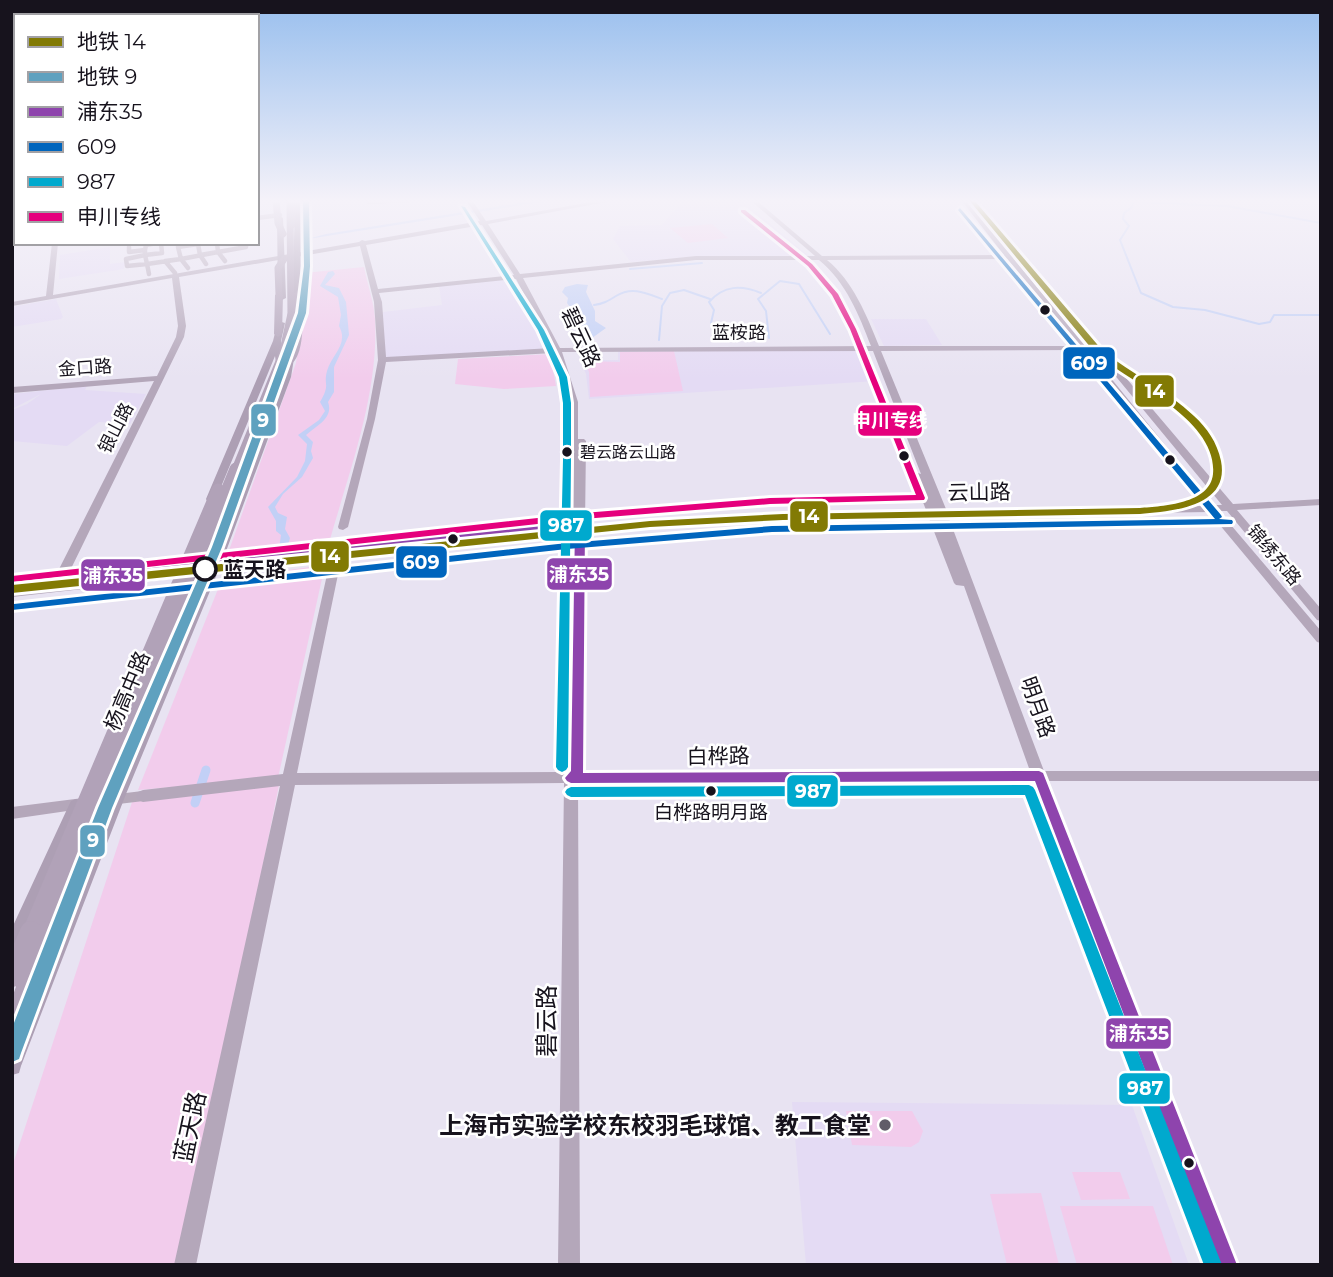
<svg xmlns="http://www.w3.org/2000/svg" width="1333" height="1277" font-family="Montserrat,'Noto Sans SC',sans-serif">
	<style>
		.built { fill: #e4dbf4 }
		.green { fill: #f2ccec }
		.water { fill: #c2d0f6 }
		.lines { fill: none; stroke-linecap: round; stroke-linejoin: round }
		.stream { stroke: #c2d0f6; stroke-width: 2 }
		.canal { stroke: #c2d0f6; stroke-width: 9 }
		.street-far1 { stroke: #b5a8b9; stroke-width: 4.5 }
		.street { stroke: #b5a8b9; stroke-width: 10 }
		.secondary { fill: #b4a7ba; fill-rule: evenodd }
		.primary { fill: #ad9fb4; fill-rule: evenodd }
		.highway { fill: #b1a2b8; fill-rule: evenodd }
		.highway-bridge-far4 { stroke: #b1a2b8; stroke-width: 7 }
		.highway-bridge-far3 { stroke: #b1a2b8; stroke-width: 10 }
		.highway-bridge-far2 { stroke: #b1a2b8; stroke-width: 13 }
		.highway-bridge-far1 { stroke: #b1a2b8; stroke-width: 17 }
		.highway-bridge { stroke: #b1a2b8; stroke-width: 22 }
		.bus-1-casing { stroke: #fff; stroke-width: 6 }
		.bus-2-casing { stroke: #fff; stroke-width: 6 }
		.bus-3-casing { stroke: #fff; stroke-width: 6 }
		.bus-4-casing { stroke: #fff; stroke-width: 6 }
		.bus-1 { fill: #8e44ad; fill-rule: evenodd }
		.bus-2 { fill: #0065bd; fill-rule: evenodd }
		.bus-3 { fill: #00a9ce; fill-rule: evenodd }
		.bus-4 { fill: #e5007d; fill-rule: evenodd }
		.metro-1-casing { stroke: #fff; stroke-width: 6 }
		.metro-2-casing { stroke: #fff; stroke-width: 6 }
		.metro-1 { fill: #827a04; fill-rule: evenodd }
		.metro-2 { fill: #5fa1bf; fill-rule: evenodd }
		.bus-dot { fill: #17131d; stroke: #fff; stroke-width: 2.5 }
		.stop-dot { fill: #fff; stroke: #17131d; stroke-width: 3.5 }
		.poi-dot { fill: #605c68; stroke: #fff; stroke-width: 2.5 }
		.labels { text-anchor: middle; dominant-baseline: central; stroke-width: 5; stroke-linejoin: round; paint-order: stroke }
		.far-bus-label { font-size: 16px; fill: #17131d; stroke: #fff; text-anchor: start }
		.far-street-label { font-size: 18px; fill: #17131d; stroke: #fff }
		.bus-label { font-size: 19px; fill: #17131d; stroke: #fff }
		.street-label { font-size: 21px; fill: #17131d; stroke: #fff }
		.stop-label { font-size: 21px; font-weight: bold; fill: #17131d; stroke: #fff; text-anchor: start }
		.near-street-label { font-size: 24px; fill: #17131d; stroke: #fff }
		.near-poi-label { font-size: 24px; font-weight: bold; fill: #17131d; stroke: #fff; text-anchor: end }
		.line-badge { stroke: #fff; stroke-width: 2.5 }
		.badge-label { font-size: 19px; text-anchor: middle; font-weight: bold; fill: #fff }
	</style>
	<rect width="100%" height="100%" fill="#e8e3f2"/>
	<path class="built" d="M741 200 809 256H703L631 262 613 239 620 226 662 225 680 204Z
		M110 247V264L125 262 124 269 59 279 60 255Z
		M511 278 551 349 384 359 383 312 442 305 439 286Z
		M56 299 63 317 61 319 12 327V307Z
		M871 319H926L942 345 884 346Z
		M855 349 865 351 876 381 589 399 586 374 580 360H618V351Z
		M87 386 85 390 146 394 130 424 99 422 67 446 12 441V410L27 404 41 394 12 409V394Z
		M792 1102 1132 1105 1189 1265H806Z"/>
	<path class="green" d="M712 224 728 238 688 243 670 228Z
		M364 267C367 283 374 302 375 319 379 394 349 472 329 543L227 556 296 363 304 309V273Z
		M674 351 683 391 590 397 589 372 584 361 620 362V352Z
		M550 354 556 386 504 389 455 384 458 359Z
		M325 565 278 778 138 790 222 579Z
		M279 785 183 1265H12V1167L134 796Z
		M846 1111H912L923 1131 919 1142 911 1147 852 1145Z
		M1072 1172H1120L1130 1199 1081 1200Z
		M1041 1193 1059 1265H1007L990 1194Z
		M1060 1206H1153L1173 1265H1077Z"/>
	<path class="water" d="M538 200H554L308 239 326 234Z
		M333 271 335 274 325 285 339 288 346 302 349 335 334 367V392L328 402C334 418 316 426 306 435L313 442 311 451 313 458 302 477 283 494 275 507 278 513 287 517 285 529 290 538 287 548 279 549 281 535 276 531V521L268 507 297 477 305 461 307 444 298 435 319 420 325 411 320 402C331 383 323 386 327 371 332 354 349 344 339 326L341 315 338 297 320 286 328 272Z
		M577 284 588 285 586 292 595 311V321L606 328 592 338H579L576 335 578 329 587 322 584 316 576 315 567 303 568 298 562 292 565 287Z"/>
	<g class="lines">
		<path class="stream" d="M1321 223 1227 206 1133 202 1132 207 1124 213 1123 219 1129 226 1120 240 1141 293 1173 307 1205 310 1259 324 1270 322 1274 315H1321
			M630 269 702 263
			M594 305C603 304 608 301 616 296 632 286 646 293 662 299
			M769 338 766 311 758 299 780 281 799 284 830 334
			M717 339 719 336 711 323 714 310 709 302C724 285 741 285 761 293
			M659 340 662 306 670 293 684 290 710 299"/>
		<path class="canal" d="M195 803 206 770"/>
		<path class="street-far1" d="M369 202 408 200
			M257 218 280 215
			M129 247V252L145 250V255
			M145 250 146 245 157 243
			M218 252 246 247V243
			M145 255 147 264 127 266 126 259Z
			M145 255 162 253 161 243
			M200 255 206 264
			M181 259 218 252 225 261
			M175 273 165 261 181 259 188 268
			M149 274 147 264 181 259 178 247 198 244 200 255 218 252 217 243"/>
		<path class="street" d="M118 799 143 796"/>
		<path class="secondary" d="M466 200H472L486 221 602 200H617L488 224 520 274 696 256H815L750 200H756L822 256 1004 255 961 200H966L1011 255 1022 256V258L1014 259 1085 346H1091L1038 281V279H1042L1233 504 1321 499V505L1237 510 1321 609V621L1317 620 1227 511H1219L1321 631V643L1317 642 1209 512 948 516 1044 771H1321V781H1048L1239 1265H1217L1034 781 578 783 580 1265H558L564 783 295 785 196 1265H174L280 786 143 802 138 800 136 796 138 792 143 790 283 774 330 561 12 597V589L58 584 53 581 154 381 12 393V387L157 376 176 337 178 326 172 278 12 306V302L46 296 52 243H58L53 295 359 242 362 240 365 241 480 221ZM482 225 514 275 378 289 366 245ZM360 246 374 302 378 360 367 419 338 527 339 529 343 530 348 527 375 419 386 362 554 353 570 402 567 529 342 553 343 548 338 545 334 546 331 555 60 584 65 581 184 337 186 326 179 277ZM1007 259 1076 346H879C867 316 853 281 827 260ZM696 260H819C846 282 859 315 871 346L560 348 523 278ZM516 279 552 348 386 357 382 302 379 293ZM1080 350 1204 506 946 509 881 351ZM1088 350H1094L1222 505H1214ZM873 351 921 474 918 473 913 476 926 510 771 512 585 527 586 441 584 439H578V402L562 352ZM928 516 954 583 956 585 964 586 1030 771 575 772 577 541 583 540 584 534 771 518ZM566 535 561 772 297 773 341 560Z
			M83 798 88 800 90 804 88 808 12 819V807Z"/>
		<path class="primary" d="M295 200H301L300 321 291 377 222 562 126 794 21 1066 19 1073 12 1075V1042L112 794 158 686 151 685 150 682 213 534 218 531 222 532 283 377 292 321Z
			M280 216 283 218 286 298 282 300 278 298 277 218Z
			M278 321 285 323 281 341 284 367 277 369 275 356 216 499 215 501H207L206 499 273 341Z
			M76 799 81 801 83 805 18 952 12 955V928L69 805 71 801Z"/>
		<path class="highway" d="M12 200H16V203H12Z
			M291 200H297L295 227 292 229 289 227Z
			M298 291 302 293C302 312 307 355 289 366L284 363 294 338V293Z
			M279 293 283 295 282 334 278 337 274 334 275 295Z"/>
		<path class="highway-bridge-far4" d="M276 200 278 223 283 234
			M290 200 291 318
			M279 295 278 268 284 259"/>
		<path class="highway-bridge-far3" d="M236 471 284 353 292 316"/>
		<path class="highway-bridge-far2" d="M141 671 218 490
			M153 671 236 469"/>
		<path class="highway-bridge-far1" d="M30 934 142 670
			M46 934 154 670"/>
		<path class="highway-bridge" d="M12 976 31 932
			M12 1031 47 932"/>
		<defs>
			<path id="bus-1" d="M580 522 585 525 583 773 1039 771 1043 773 1237 1265H1219L1035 781 571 783 567 781 565 778 571 771 575 528 12 589V583Z"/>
			<path id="bus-2" d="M960 208 1221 515 1222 517 1219 519 1232 520 1233 522 1232 524 772 532 567 549 12 610V604H14L567 543 772 526 1217 519H1215L958 210Z"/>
			<path id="bus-3" d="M461 206 465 207 544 330 567 377 571 403V460L568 767 566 770 562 772 558 770 556 767 563 460V403L559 377 538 330Z
				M1029 785 1033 787 1035 790 1222 1265H1204L1025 795 571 797 567 795 565 792 567 789 571 787Z"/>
			<path id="bus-4" d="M741 210H745L812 264 838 294 856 329 925 498 924 500 770 504 583 519 12 582V576L583 513 770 498 916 495 850 329 832 295 808 266 741 212Z"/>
		</defs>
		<use href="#bus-1" class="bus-1-casing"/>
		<use href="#bus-2" class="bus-2-casing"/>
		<use href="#bus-3" class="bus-3-casing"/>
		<use href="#bus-4" class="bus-4-casing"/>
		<use href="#bus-1" class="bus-1"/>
		<use href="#bus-2" class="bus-2"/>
		<use href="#bus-3" class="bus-3"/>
		<use href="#bus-4" class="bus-4"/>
		<defs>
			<path id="metro-1" d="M969 200H974L1102 350C1131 374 1167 390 1194 416 1207 428 1217 442 1221 461 1230 507 1172 511 1140 514L783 520 650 527 12 593V585L650 521 783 514 1140 508C1163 506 1210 504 1213 474 1218 420 1131 383 1096 354Z"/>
			<path id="metro-2" d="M303 200H309L310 266 306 313 222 547 112 808 21 1053 19 1059 12 1062V1028L98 808 212 547 298 313 304 266Z"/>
		</defs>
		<use href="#metro-1" class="metro-1-casing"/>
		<use href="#metro-2" class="metro-2-casing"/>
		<use href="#metro-1" class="metro-1"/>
		<use href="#metro-2" class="metro-2"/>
	</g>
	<linearGradient id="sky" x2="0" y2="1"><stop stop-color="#99bfee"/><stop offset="0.53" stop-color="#f5f2f9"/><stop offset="1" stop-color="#f5f2f9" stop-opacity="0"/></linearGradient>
	<rect width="1333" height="379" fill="url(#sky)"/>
	<g class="bus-dot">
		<circle cx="1045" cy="310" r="6"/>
		<circle cx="567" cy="452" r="6"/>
		<circle cx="904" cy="456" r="6"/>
		<circle cx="1170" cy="460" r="6"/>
		<circle cx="453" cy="539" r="6"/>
		<circle cx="711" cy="791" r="6"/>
		<circle cx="1189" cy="1163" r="6"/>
	</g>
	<circle class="stop-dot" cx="205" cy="569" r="11"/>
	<circle class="poi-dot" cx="885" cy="1125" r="7"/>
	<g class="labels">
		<g class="far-bus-label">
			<text x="580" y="452">碧云路云山路</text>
		</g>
		<g class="far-street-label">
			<text x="739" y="333">蓝桉路</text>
			<text transform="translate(85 368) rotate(-4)">金口路</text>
			<text transform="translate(116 428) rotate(-63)">银山路</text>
			<text transform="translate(1274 555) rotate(50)">锦绣东路</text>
		</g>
		<g class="bus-label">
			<text x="711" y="812">白桦路明月路</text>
		</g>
		<g class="street-label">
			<text transform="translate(581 337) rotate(65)">碧云路</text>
			<text transform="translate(979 492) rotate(-1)">云山路</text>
			<text transform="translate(127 691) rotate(-67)">杨高中路</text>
			<text transform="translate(1038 707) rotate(70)">明月路</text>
			<text transform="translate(718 756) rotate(-1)">白桦路</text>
		</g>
		<g class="stop-label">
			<text x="223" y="569">蓝天路</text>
		</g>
		<g class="near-street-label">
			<text transform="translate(546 1021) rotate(-90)">碧云路</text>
			<text transform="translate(190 1127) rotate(-78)">蓝天路</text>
		</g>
		<g class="near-poi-label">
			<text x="871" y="1125">上海市实验学校东校羽毛球馆、教工食堂</text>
		</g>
	</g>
	<g class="line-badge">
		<rect x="1062" y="346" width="54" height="34" rx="7" fill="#0065bd"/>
		<rect x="1134" y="374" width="41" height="34" rx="7" fill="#827a04"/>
		<rect x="250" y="403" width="27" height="34" rx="7" fill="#5fa1bf"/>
		<rect x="857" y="404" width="66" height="33" rx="7" fill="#e5007d"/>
		<rect x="789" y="500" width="40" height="33" rx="7" fill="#827a04"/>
		<rect x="539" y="509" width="54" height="33" rx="7" fill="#00a9ce"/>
		<rect x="310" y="540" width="40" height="33" rx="7" fill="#827a04"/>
		<rect x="395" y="545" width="53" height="34" rx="7" fill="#0065bd"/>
		<rect x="546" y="557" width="67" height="34" rx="7" fill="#8e44ad"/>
		<rect x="80" y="558" width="66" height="34" rx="7" fill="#8e44ad"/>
		<rect x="786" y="774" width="53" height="34" rx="7" fill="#00a9ce"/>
		<rect x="79" y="824" width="27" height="34" rx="7" fill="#5fa1bf"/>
		<rect x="1105" y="1017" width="67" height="33" rx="7" fill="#8e44ad"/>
		<rect x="1118" y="1072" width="53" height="33" rx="7" fill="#00a9ce"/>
	</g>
	<g class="badge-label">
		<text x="1089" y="370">609</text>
		<text x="1155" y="398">14</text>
		<text x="263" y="427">9</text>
		<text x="890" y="427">申川专线</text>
		<text x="809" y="523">14</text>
		<text x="566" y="532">987</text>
		<text x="330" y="563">14</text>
		<text x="421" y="569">609</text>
		<text x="579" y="581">浦东35</text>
		<text x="113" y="582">浦东35</text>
		<text x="813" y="798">987</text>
		<text x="93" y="847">9</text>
		<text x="1139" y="1040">浦东35</text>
		<text x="1145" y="1095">987</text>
	</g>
	<rect width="1333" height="1277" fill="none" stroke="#17131d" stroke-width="28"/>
	<rect x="14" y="14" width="245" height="231" fill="#ffffff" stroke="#a2a1a5" stroke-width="2"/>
	<rect x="28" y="37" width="35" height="10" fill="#827a04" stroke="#a2a1a5" stroke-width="2"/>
	<text x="77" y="49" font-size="21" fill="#17131d">地铁 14</text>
	<rect x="28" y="72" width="35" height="10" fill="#5fa1bf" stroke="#a2a1a5" stroke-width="2"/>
	<text x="77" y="84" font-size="21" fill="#17131d">地铁 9</text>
	<rect x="28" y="107" width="35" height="10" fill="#8e44ad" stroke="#a2a1a5" stroke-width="2"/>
	<text x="77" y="119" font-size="21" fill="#17131d">浦东35</text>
	<rect x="28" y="142" width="35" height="10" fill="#0065bd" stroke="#a2a1a5" stroke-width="2"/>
	<text x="77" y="154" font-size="21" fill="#17131d">609</text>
	<rect x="28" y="177" width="35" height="10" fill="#00a9ce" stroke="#a2a1a5" stroke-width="2"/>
	<text x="77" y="189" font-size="21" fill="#17131d">987</text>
	<rect x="28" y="212" width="35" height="10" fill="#e5007d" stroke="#a2a1a5" stroke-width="2"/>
	<text x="77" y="224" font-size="21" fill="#17131d">申川专线</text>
</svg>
